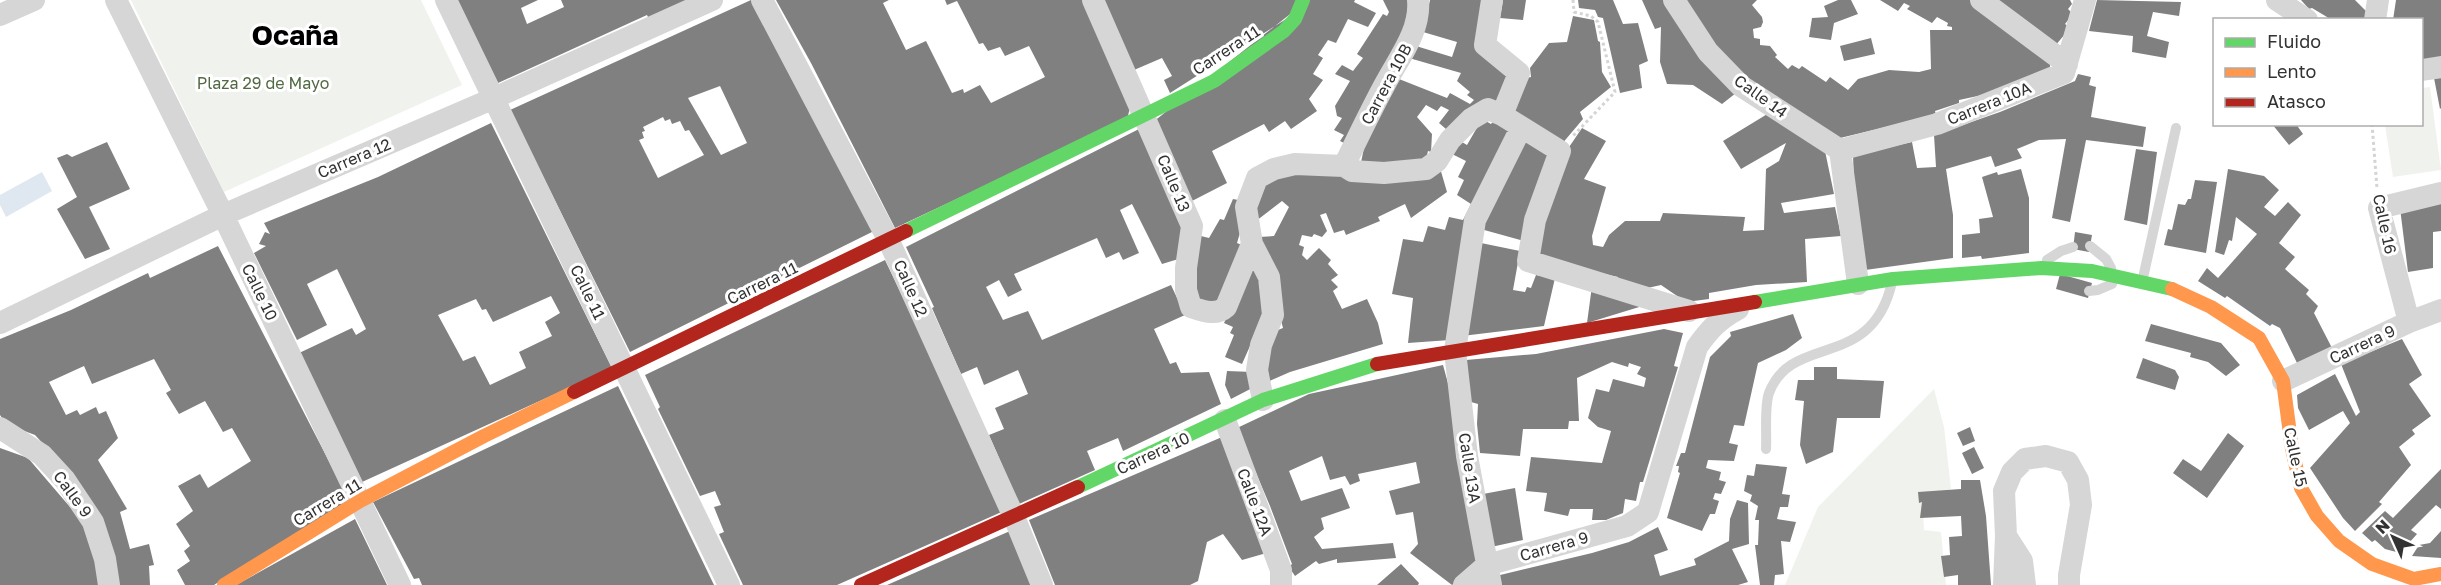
<svg xmlns="http://www.w3.org/2000/svg" width="2441" height="585" font-family="'Golos Text',sans-serif">
	<style>
		.green { fill: #f0f3ed }
		.water { fill: #dfe8f0 }
		.building { fill: #808080; fill-rule: evenodd }
		.lines { fill: none; stroke-linecap: round; stroke-linejoin: round }
		.path { stroke: #d4d4d4; stroke-width: 3; stroke-dasharray: 3 3; stroke-linecap: butt }
		.lane { stroke: #d6d6d6; stroke-width: 10 }
		.street { stroke: #d6d6d6; stroke-width: 22 }
		.fast { stroke: #63d668; stroke-width: 14 }
		.slow { stroke: #ff974d; stroke-width: 14 }
		.jam { stroke: #b3261e; stroke-width: 14 }
		.labels { text-anchor: middle; dominant-baseline: central; stroke-width: 6; stroke-linejoin: round; paint-order: stroke }
		.street-label { font-size: 16px; fill: #323232; stroke: #fff }
		.park-label { font-size: 16px; fill: #526943; stroke: #fff }
		.town-label { font-size: 28px; font-weight: bold; fill: #000; stroke: #fff }
	</style>
	<rect width="100%" height="100%" fill="#fff"/>
	<path class="green" d="M131 0H421L462 85 224 192Z
		M2430 87 2441 170 2393 177 2385 125 2422 124V88Z
		M1934 389 1944 427 1951 489 1922 496 1924 530 1941 532 1946 585H1785L1818 507Z"/>
	<path class="water" d="M42 172 52 191 6 217 0 205V195Z"/>
	<path class="building" d="M456 0H538L521 8 527 24 564 7 561 0H693L650 21 647 15 498 83Z
		M751 0 874 231 630 352 510 110ZM720 86 747 143 721 155 688 98ZM663 117 665 121 670 119 672 124 680 121 685 131 689 130 704 155 658 178 639 140 644 138 642 132 645 131 643 127Z
		M776 0H889L883 3 906 50 926 41 952 93 963 89 964 93 980 85 991 103 1045 77 1029 46 1005 56 1000 47 988 51 983 43 979 44 957 1 947 5 945 0H1086L1132 101 1127 119 895 228 811 63Z
		M1103 0H1297L1294 14 1170 93 1164 80 1172 76 1162 58 1134 70Z
		M1308 0H1355L1354 2 1376 13 1368 27 1348 19 1336 43 1328 40 1318 55 1323 58 1313 74 1323 80 1309 99 1317 111 1291 129 1285 121 1269 132 1264 124 1212 151 1227 183 1192 201 1153 122Z
		M1383 0H1412L1405 37 1346 144 1340 141 1344 135 1334 130 1342 118 1337 116 1335 106 1350 81 1335 74 1342 65 1353 71 1363 58 1357 54 1383 14 1387 16 1389 12Z
		M1430 0H1485L1476 50 1511 80 1499 108 1446 129 1439 123 1449 110 1441 106 1437 111 1426 105 1417 117 1432 134 1431 152 1428 151 1424 167H1360L1364 148 1399 79 1447 98 1450 93 1470 104 1474 100 1467 95 1470 92 1457 81 1461 73 1409 58 1416 46 1452 57 1457 42 1423 32Z
		M1503 0H1526L1523 20 1500 18Z
		M1578 0H1613L1623 24 1638 23 1648 61 1639 65 1642 88 1620 93 1603 18 1598 17 1595 10 1579 8Z
		M1642 0H1664L1736 93 1722 104 1693 85 1667 84 1660 62 1661 27 1655 29Z
		M1682 0H1757L1752 5 1762 17 1763 22 1761 27 1753 29 1754 38 1760 39V45L1770 46 1777 55 1775 57 1788 69 1792 65 1799 69 1802 66 1826 82 1830 77 1848 90 1858 79 1889 70 1919 72 1931 69 1930 30H1952V27L1947 26 1948 23 1937 17 1932 23 1907 9 1910 6 1904 3 1898 11 1880 0H1970L2050 61V73L2001 91 1959 100V103L1935 111 1936 115 1840 138 1769 95 1722 56Z
		M1838 0H1851L1858 14 1834 23 1831 40 1809 37 1812 18 1828 17 1824 6Z
		M1997 0H2070L2072 4 2068 9 2073 14 2065 24 2070 28 2055 46Z
		M2097 0 2181 2 2179 16 2153 12 2147 36 2169 42 2166 58 2132 52 2133 36 2089 31Z
		M2301 0H2355L2369 14 2366 20H2332L2312 8 2309 9Z
		M2396 0H2441V58L2422 61V20H2393Z
		M1573 16 1594 20 1598 41 1600 42 1602 72 1611 87 1580 112 1583 119 1561 145 1510 112 1526 78 1531 77 1530 68 1549 43 1567 42Z
		M1871 38 1875 54 1844 61 1840 46Z
		M2078 74 2091 77 2089 85 2096 87 2091 117 2146 127 2143 147 2086 140 2070 222 2052 218 2066 139 2039 140 2017 149 2022 158 1995 167 1991 156 1946 169 1953 215V258L1865 270 1855 212 1853 155 1912 142 1917 168 1936 167 1934 135 2000 112 2075 81Z
		M2441 77V108L2440 109 2434 78Z
		M1769 113 1825 151 1834 194 1781 203 1784 213 1835 207 1841 236 1805 239 1807 282 1756 285 1709 293V299L1686 302 1661 285 1643 289 1617 281 1618 277 1538 259 1541 221 1563 156 1582 128 1606 141 1584 179 1606 187 1592 236 1593 245 1603 247 1609 235 1625 221H1660L1663 213 1745 217 1743 231 1764 230 1766 169 1779 161 1786 143 1741 169 1723 141Z
		M1496 118 1512 129 1450 340 1408 343 1413 298 1392 294 1403 239 1423 242 1428 226 1445 230 1449 217 1463 220 1471 204 1457 195 1464 180 1458 177 1466 161 1448 152 1455 138 1467 145 1482 119 1491 124Z
		M491 123 612 368 362 482 297 354 352 328 356 335 366 329 337 269 307 284 327 325 297 340 254 253 266 246 259 244 265 232 270 234 264 223 378 177ZM551 296 560 313 545 322 552 336 519 352 526 368 490 385 475 356 463 361 438 315 476 299 482 310 486 309 493 322Z
		M2272 124H2296L2303 134 2289 145Z
		M1141 128 1188 230 1185 257 1162 264 1132 204 1120 210 1139 253 1123 260 1119 252 1106 258 1097 238 1014 274 1022 290 1008 297 999 280 986 287 1003 320 1028 311 1042 340 1171 285 1185 315 1154 329 1170 364 1176 362 1181 373 1209 372 1221 404 1123 451 1118 438 1087 451 1095 470 1019 504 989 435 1004 429 995 408 1028 394 1018 370 984 385 977 367 961 374 932 308 934 307 906 247Z
		M1524 138 1552 153 1524 241 1477 228Z
		M107 142 130 189 89 207 110 249 85 259 57 209 77 197 57 158 67 154 72 157Z
		M2136 149 2157 152 2147 225 2124 220Z
		M1440 168 1447 192 1411 218 1405 204 1378 217 1380 221 1346 235 1344 230 1334 233 1326 213 1320 215 1327 231 1322 237 1314 234 1312 237 1302 235 1299 245 1304 247 1302 255 1307 260 1319 248 1331 260 1328 264 1338 275 1331 280 1338 287 1333 291 1342 309 1367 299 1378 323 1383 344 1290 372 1265 383 1273 332 1283 328 1259 237 1274 236 1289 207 1282 201 1256 221 1252 205 1260 187 1276 175Z
		M2021 169 2029 198V253L1982 259 1981 256 1962 258V235L1980 233 1979 219 1993 217 1982 177 1997 172 1998 175Z
		M2228 169 2264 176 2279 190 2264 207 2275 216 2288 202 2301 215 2279 243 2295 257 2285 269 2309 290 2306 294 2318 306 2314 313 2332 348 2297 363 2280 328 2272 324 2270 326 2227 296 2225 298 2198 281 2207 268 2218 278 2257 234 2236 217 2232 241 2229 240 2224 255 2215 252Z
		M2195 180 2217 182 2206 253 2164 245 2168 229 2172 230 2178 204 2185 205 2188 199H2191Z
		M1233 199 1243 201 1244 219 1237 243 1244 246 1222 305 1194 303 1197 235 1209 238 1220 219 1224 220Z
		M2441 201V231L2433 232V268L2408 272 2400 208Z
		M2075 232 2092 235 2089 252 2073 249Z
		M1481 243 1520 251 1513 290 1525 292 1527 287 1531 288 1536 275 1555 278 1544 326 1462 336Z
		M218 246 349 500 214 585H185L177 570 190 561 184 551 190 546 176 524 193 511 178 486 200 474 208 488 251 461 232 428 223 432 205 401 179 414 166 393 171 390 154 359 92 384 84 366 49 382 66 415 77 410 80 415 96 407 99 414 106 411 118 438 98 460 127 509 120 512 130 549 149 544 154 565 149 566 150 585H119L64 466 35 435 6 424 0 415V339L71 310 148 273 150 278Z
		M885 260 1006 510 837 585H743L719 534 724 532 714 507 721 505 715 491 700 496 658 409 660 407 645 375Z
		M1252 265 1262 268 1267 321 1254 337 1242 364 1225 357 1234 335 1230 333 1233 327 1224 323Z
		M2060 274 2092 283 2088 298 2056 289Z
		M1592 286 1649 304 1587 323Z
		M1793 314 1802 338 1786 350 1758 363 1744 426 1734 425 1729 443 1738 445 1734 461 1708 460 1706 468 1721 472 1719 480 1726 482 1721 494 1715 493 1713 499 1719 501 1715 514H1710L1702 531 1667 518 1680 473 1678 472 1679 466H1676L1681 453H1685L1710 357 1731 336 1730 332Z
		M2151 324 2221 343 2240 365 2226 376 2208 362 2190 357 2191 353 2145 341Z
		M1664 329 1683 333 1674 366 1678 367 1643 482H1640L1636 501 1625 499 1623 513 1606 520H1592L1593 509H1570L1568 516 1544 511 1547 493 1526 491 1531 457 1602 463 1611 431 1598 427 1588 418 1596 389 1609 392 1613 379 1644 387 1646 378 1637 374 1641 367 1629 363 1628 367 1612 362 1577 378 1579 421H1569L1568 429H1523L1520 456 1480 453 1477 424 1478 404 1471 402 1466 360 1536 354Z
		M2402 339 2422 375 2409 384 2431 416 2412 430 2415 434 2399 447 2411 465 2379 502 2382 504 2355 531 2343 518 2310 468 2350 423 2343 411 2309 430 2298 408 2297 395 2335 374 2356 416 2360 412 2341 364Z
		M2143 358 2175 370 2179 377 2175 390 2136 378Z
		M1443 365 1458 420 1477 563 1452 585 1410 553 1418 544 1413 512 1396 515 1389 491 1420 483 1416 462 1358 474 1360 481 1350 485 1345 476 1330 480 1322 456 1289 471 1301 501 1342 488 1350 508 1321 518 1324 529 1314 537 1322 549 1393 543 1396 558 1337 563V559L1319 564 1316 561 1295 576 1289 567 1292 564 1270 506 1237 428 1309 394Z
		M1814 367H1837V379L1884 381 1880 418H1837L1833 452 1806 464 1800 445 1804 401 1795 400 1798 380H1814Z
		M1227 371 1253 372 1258 385 1231 399 1225 385Z
		M618 386 714 585H422L419 578 414 579 373 502Z
		M1970 427 1975 441 1963 446 1957 433Z
		M2228 433 2244 446 2207 498 2173 473 2183 459 2201 471Z
		M1222 437 1270 552 1242 560 1223 534 1207 542 1198 581 1190 585H1055L1029 520Z
		M1974 447 1984 468 1972 474 1962 453Z
		M0 448 28 458 94 535 102 585H0Z
		M1756 464 1787 467 1782 494 1790 495 1788 507H1780L1777 519 1796 522 1790 542 1781 541 1784 574 1775 575 1774 585H1760L1755 545H1758L1759 520H1755L1758 506 1750 501 1752 495 1744 491 1747 475 1754 476Z
		M2441 469V509L2436 505 2411 530 2417 534 2400 553 2385 549 2375 540 2372 542 2362 533 2385 511 2393 518Z
		M1961 480H1980L1986 516 1991 585H1958V575L1944 577 1941 556 1950 555 1949 537 1962 536 1961 516 1920 518 1922 502 1919 503 1918 492 1961 489Z
		M1515 488 1523 540 1491 547 1483 494Z
		M1737 500 1748 503 1749 544 1732 549 1748 582 1738 585H1498L1496 576 1592 553 1629 542 1658 527 1668 550 1654 555 1660 576 1696 565 1694 559 1729 541 1730 519Z
		M355 519 387 585H236Z
		M1010 531 1032 585H887Z
		M2441 531V558L2412 556 2419 545 2430 543Z
		M1401 564 1419 583 1418 585H1377Z"/>
	<g class="lines">
		<path class="path" d="M1573 0 1574 12 1591 16 1598 22 1615 92 1573 136
			M2372 124 2377 188"/>
		<path class="lane" d="M2090 246 2106 259 2111 268
			M2047 260 2061 251 2073 247
			M2143 278 2176 128
			M2089 291 2098 290 2112 284
			M1766 449C1767 434 1764 407 1769 393 1792 332 1872 372 1892 282"/>
		<path class="street" d="M116 0 223 215 400 585
			M446 0 729 585
			M762 0 888 239 1014 517 1042 585
			M1093 0 1192 226 1186 268V290L1191 307C1203 311 1216 316 1226 307L1252 244
			M1492 0 1485 45 1519 73 1502 115
			M1674 0 1708 52 1741 86 1840 150
			M1981 0 2067 64
			M2277 0 2307 20
			M0 15 34 0
			M2375 20 2378 0
			M2422 70 2441 67
			M1840 150 1937 124 2064 73 2085 0
			M1840 150 1858 284
			M1344 166C1357 139 1370 112 1384 86 1398 59 1421 31 1418 0
			M2409 322 2379 208 2441 193
			M0 323 223 215 492 99 712 0
			M2283 381 2409 322 2441 310
			M1263 400 1257 370 1261 345 1273 315 1269 277 1252 244 1246 207 1257 178 1274 169 1295 164 1344 166 1352 171 1384 173 1426 169 1437 161 1450 140 1471 119 1488 109 1502 115 1560 151 1535 220 1528 261 1689 311
			M1225 420 1281 570V585
			M0 428 42 455 65 480 93 522 105 559 109 585
			M1464 585 1487 565 1627 526 1648 512 1697 347C1709 330 1719 319 1738 309
			M1491 585 1467 456 1455 351 1475 220 1521 128
			M2004 585 2006 536
			M2025 585 2022 561 2006 536 2004 491 2012 472 2025 459 2046 456 2068 462 2078 480 2081 505 2069 575V585"/>
		<path class="fast" d="M906 231 1214 81 1284 31 1295 19 1303 0
			M1755 302 1893 279 2041 268 2092 271 2172 289
			M1078 487 1263 400 1377 364"/>
		<path class="slow" d="M2172 289 2211 307 2259 338 2283 381 2292 449 2301 488 2317 516 2339 541 2372 564 2414 579 2441 574
			M224 585 360 501 484 436 574 392"/>
		<path class="jam" d="M1377 364 1755 302
			M574 392 906 231
			M861 585 1078 487"/>
	</g>
	<g class="labels">
		<g class="street-label">
			<text transform="translate(1226 50) rotate(-33)">Carrera 11</text>
			<text transform="translate(1386 84) rotate(-62)">Carrera 10B</text>
			<text transform="translate(1761 96) rotate(36)">Calle 14</text>
			<text transform="translate(1989 103) rotate(-22)">Carrera 10A</text>
			<text transform="translate(354 158) rotate(-23)">Carrera 12</text>
			<text transform="translate(1174 183) rotate(67)">Calle 13</text>
			<text transform="translate(2385 224) rotate(78)">Calle 16</text>
			<text transform="translate(762 283) rotate(-26)">Carrera 11</text>
			<text transform="translate(911 288) rotate(66)">Calle 12</text>
			<text transform="translate(260 292) rotate(64)">Calle 10</text>
			<text transform="translate(588 292) rotate(64)">Calle 11</text>
			<text transform="translate(2362 344) rotate(-25)">Carrera 9</text>
			<text transform="translate(1153 453) rotate(-25)">Carrera 10</text>
			<text transform="translate(2296 457) rotate(78)">Calle 15</text>
			<text transform="translate(1470 468) rotate(81)">Calle 13A</text>
			<text transform="translate(73 494) rotate(54)">Calle 9</text>
			<text transform="translate(327 502) rotate(-31)">Carrera 11</text>
			<text transform="translate(1255 502) rotate(69)">Calle 12A</text>
			<text transform="translate(1554 546) rotate(-16)">Carrera 9</text>
		</g>
		<g class="park-label">
			<text x="263" y="83">Plaza 29 de Mayo</text>
		</g>
		<g class="town-label">
			<text x="295" y="34">Ocaña</text>
		</g>
	</g>
	<rect x="2213" y="18" width="210" height="108" fill="#ffffff" stroke="#adadad" stroke-width="1.5"/>
	<rect x="2225" y="38" width="30" height="9" fill="#63d668" stroke="#adadad" stroke-width="1.5"/>
	<text x="2267" y="48" font-size="18" fill="#323232">Fluido</text>
	<rect x="2225" y="68" width="30" height="9" fill="#ff974d" stroke="#adadad" stroke-width="1.5"/>
	<text x="2267" y="78" font-size="18" fill="#323232">Lento</text>
	<rect x="2225" y="98" width="30" height="9" fill="#b3261e" stroke="#adadad" stroke-width="1.5"/>
	<text x="2267" y="108" font-size="18" fill="#323232">Atasco</text>
	<g transform="translate(2393 537) rotate(315)" stroke="#ffffff" stroke-width="4.5" paint-order="stroke">
	<path d="M0-4.5L10 22L0 15L-10 22Z" fill="#323232"/>
	<text y="-9" font-size="16" font-weight="bold" text-anchor="middle" fill="#323232">N</text>
	</g>
</svg>
